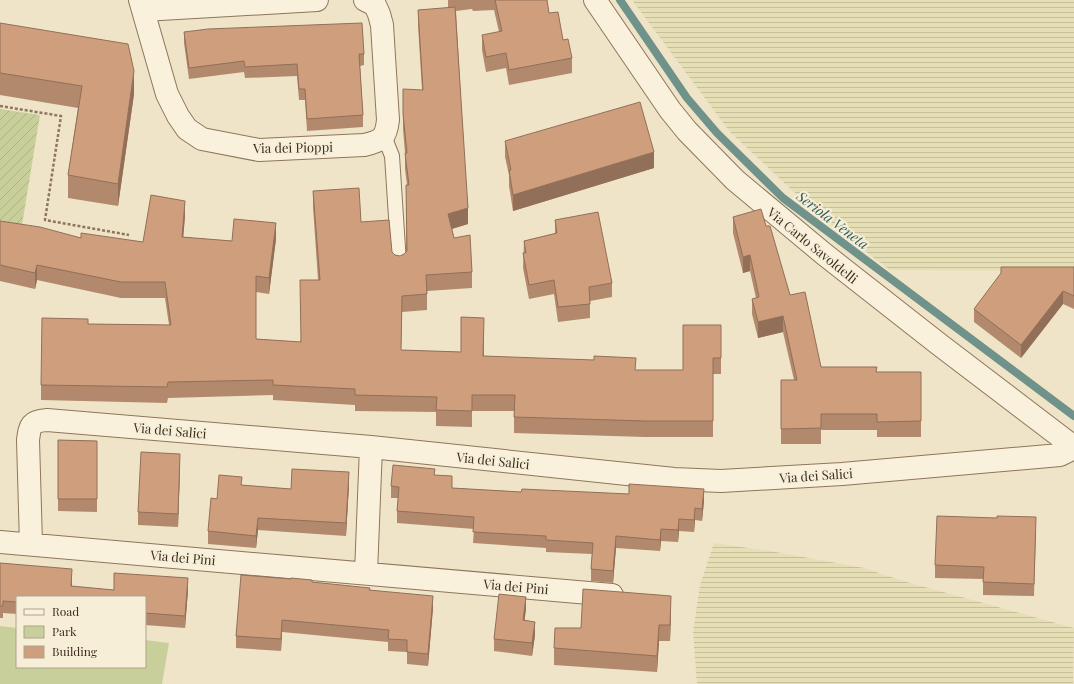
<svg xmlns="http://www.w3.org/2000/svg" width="1074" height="684" font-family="'Playfair Display',serif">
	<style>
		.farmland { fill: url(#farmland-rules) }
		.green { fill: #c9cf9b }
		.garden { fill: url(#garden-furrows) }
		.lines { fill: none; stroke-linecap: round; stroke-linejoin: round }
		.stream { stroke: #6f938a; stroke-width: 8 }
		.service-casing { stroke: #8d765c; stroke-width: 16 }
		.minor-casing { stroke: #8d765c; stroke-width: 24 }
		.path { stroke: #8d765c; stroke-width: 2.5; stroke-dasharray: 3 2; stroke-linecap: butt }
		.service { stroke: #faf1dc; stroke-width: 14 }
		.minor { stroke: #faf1dc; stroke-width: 22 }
		.wall { fill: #b2896c }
		.shaded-wall { fill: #916f58 }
		.building { fill: #cf9f7d; stroke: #916f58 }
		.labels { text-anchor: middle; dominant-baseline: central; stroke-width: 4; stroke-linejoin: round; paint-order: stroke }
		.street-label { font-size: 13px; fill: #3d2e20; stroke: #f7eed8 }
		.water-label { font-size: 14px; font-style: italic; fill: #2f5d5a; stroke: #f7eed8 }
	</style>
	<defs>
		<pattern id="farmland-rules" width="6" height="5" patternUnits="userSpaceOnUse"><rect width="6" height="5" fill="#e6deb5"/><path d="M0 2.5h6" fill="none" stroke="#c6bf9b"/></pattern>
		<pattern id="garden-furrows" width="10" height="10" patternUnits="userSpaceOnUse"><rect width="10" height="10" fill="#c9cf9b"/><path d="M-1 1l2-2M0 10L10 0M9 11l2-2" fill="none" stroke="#aeb285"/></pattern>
	</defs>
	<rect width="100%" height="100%" fill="#f0e4c8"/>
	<path class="farmland" d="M632 0H1074V271L890 270 822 218 730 132Z
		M714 543 770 551 864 568 903 581 1074 628 1073 684H697L693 632 700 585Z"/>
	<path class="green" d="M0 626 17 628V667H145V640L169 643 162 684H0Z"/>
	<path class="garden" d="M0 109 40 115 21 231 0 227Z"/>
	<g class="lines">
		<path class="stream" d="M620 0 687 98 717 133 783 198 1074 416"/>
		<defs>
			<path id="service" d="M384 136 392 156 399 263"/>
			<path id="minor" d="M140 0 167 94 178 116 187 129 202 139 259 150 364 145C382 141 386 138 388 120L382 25 379 14 375 5 365 0
				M595 0 670 110 687 131 735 180 824 254 940 345 1074 447
				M143 10 317 0
				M0 542 612 595
				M31 544 28 440C30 425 31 421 47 420L371 447 674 479 721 481 842 474 1060 455 1068 451 1072 446
				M366 573 371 447"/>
		</defs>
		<use href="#service" class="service-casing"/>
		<use href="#minor" class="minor-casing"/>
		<path class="path" d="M0 106 61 116 45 220 129 235"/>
		<use href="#service" class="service"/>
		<use href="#minor" class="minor"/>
	</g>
	<path class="wall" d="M448 0H547L549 13 572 58V73L509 85 506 68 486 72 482 50V35L499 32 494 10 473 11 472 9 456 11 468 224 452 229 454 238 472 272V288L427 291V310L402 312 401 350 461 352 484 334V356L636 370H683L721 325V374H713V437H645L514 433V411H472V427L436 426V412L355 411V405L273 400V395L168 398 167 403 41 400V385L88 324 169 325 165 298H121L37 280 35 289 0 281V221L81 238 143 242 185 216 183 237 232 241 276 239 269 294 256 292V339L300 342 318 280 313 207V191L361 222 395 255 400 256 404 254 406 251 407 185 405 169V153L403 129V114L422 90 418 25V10L448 8Z
		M0 23 134 94 118 206 68 198V175L78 108 0 95Z
		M184 32 364 54V65L360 66 363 115V127L307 131 305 100H299L297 76 245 78 244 72 189 79 184 43Z
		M505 141 654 168 513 211 509 186V175L505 157Z
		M733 217 766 226 790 295 821 367 876 372H921V437H877V430H821V444H781V380H794L783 332 758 338 752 314V299L756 298 750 271 743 273 733 233Z
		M555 220 612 283V297L590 301V318L558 322 554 294 529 299 523 268 524 241 555 234Z
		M1074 267V309L1063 304 1021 358 974 322V309Z
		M58 440 97 441V512L58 511Z
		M180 467 178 527 138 525V512Z
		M435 475 452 488 521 492 704 501 702 521 695 520 694 532 679 531 678 542 661 541 660 551 616 548 613 583 591 581V569L592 554 546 552V548L473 543 474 529 397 523V511L398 498H391V486Z
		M242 485 291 489 349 485 346 536 258 530 256 548 208 544V531L217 499Z
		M1036 530 1034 596 983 595V579L935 578V565Z
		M0 563 72 581V586L114 590H188L185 628 145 625V597H17V614L3 613V618H0Z
		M291 579 370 590 433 608 428 666 407 664V652L388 651V642L282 632 281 651 236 648V636Z
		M526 609 524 621 535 635 532 656 494 651V639Z
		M671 613 670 641H659L657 672 554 665V648L581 628Z"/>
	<path class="shaded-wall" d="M134 71V94L118 206V184Z
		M654 152V168L513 211V195Z
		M185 201V216L182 253V237Z
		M468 208V224L448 230V214Z
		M276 223V239L269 294V278Z
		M750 255V271L743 273V257Z
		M37 265V280L35 289V273Z
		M1063 291V304L1021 358V345Z
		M783 316V332L758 338V322Z
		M484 318V334L483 372V356Z
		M180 454V467L178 527V514Z
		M349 472V485L346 536V523Z
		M704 489V501L702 521V509Z
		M695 508V520L694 532V520Z
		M258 518V530L256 548V536Z
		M679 519V531L678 542V530Z
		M661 529V541L660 551V540Z
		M616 536V548L613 583V571Z
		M72 569V581L71 597V586Z
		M188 578V590L185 628V616Z
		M433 596V608L428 666V654Z
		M671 596V613L670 641V625Z
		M526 597V609L523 633V620Z
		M282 620V632L281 651V639Z
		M535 622V635L532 656V643Z
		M659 625V641L657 672V656Z"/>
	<path class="building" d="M495 0H547L549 13 558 12 563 40 568 39 572 58 509 70 506 53 486 57 482 35 502 31Z
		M455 7 468 208 448 214 454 238 470 235 472 272 426 275 427 294 402 296 401 350 461 352V317L484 318 483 356 594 360V356L636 358 635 370H683V325H721V358H713V421H645L514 417 515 395H472V411L436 410 437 397 355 395V389L273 385V380L168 382 167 387 41 385 42 318 88 319V324L171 325 165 282H121L37 265 35 273 0 265V221L40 227 81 238V233L143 242 151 195 185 201 182 237 232 241 234 219 276 223 269 278 256 276V339L301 342 300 280H320L313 191 359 188 361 222 389 220 392 252 395 255 400 256 404 254 407 251 406 185H409L405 153H407L403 114V89L423 90 418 10Z
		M0 23 128 44 134 71 118 184 68 175 82 86 0 73Z
		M362 23 364 54H359L363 115 307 119 305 89H299L297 64 245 67 244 61 189 68 184 32 208 29Z
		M640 102 654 152 513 195 509 170H511L505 141Z
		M761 209 766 226H770L790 295 805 292 821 367H877L876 372H921V421L877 422V414H821V428L781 429V380H797L783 316 758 322 752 299 759 297 750 255 743 257 733 217Z
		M598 212 612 283 589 287 590 304 558 307 554 280 529 285 523 253H526L524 241 557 233 555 220Z
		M1001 267H1074V296L1063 291 1021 345 974 309 1001 273Z
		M58 440 97 441V499H58Z
		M141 452 180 454 178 514 138 512Z
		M393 465 435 469 434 475 452 476V488L521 492 522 489 629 494V484L704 489 702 509 695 508 694 520 679 519 678 530 661 529 660 540 616 536 613 571 591 569 593 543 546 540V536L473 532 474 517 397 511 399 487 391 486Z
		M292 469 349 472 346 523 258 518 256 536 208 531 211 498 217 499 219 475 242 477 241 485 291 489Z
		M937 516 997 518V516L1036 517 1034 584 983 582 984 567 935 565Z
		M0 563 72 569 71 586 114 590V573L188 578 185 616 145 613V597H17V602L3 601V606H0Z
		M241 575 291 579V578L312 580V582L370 588 369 590 433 596 428 654 407 652V640L388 639 389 630 282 620 281 639 236 636Z
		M583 589 671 596 670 625H659L657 656 554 648 555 628H581Z
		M499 594 526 597 523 620 535 622 532 643 494 639Z"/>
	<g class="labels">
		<g class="street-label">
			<text transform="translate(293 147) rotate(-1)">Via dei Pioppi</text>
			<text transform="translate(813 245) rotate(39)">Via Carlo Savoldelli</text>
			<text transform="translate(170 430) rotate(5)">Via dei Salici</text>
			<text transform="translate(493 460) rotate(6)">Via dei Salici</text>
			<text transform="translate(816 475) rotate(-4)">Via dei Salici</text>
			<text transform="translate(183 557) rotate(5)">Via dei Pini</text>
			<text transform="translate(516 586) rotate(5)">Via dei Pini</text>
		</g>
		<g class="water-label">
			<text transform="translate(833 220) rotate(37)">Seriola Veneta</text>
		</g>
	</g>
	<rect x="16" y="596" width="130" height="72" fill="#f7eed8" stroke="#ada18e"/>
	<rect x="24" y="609" width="20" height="6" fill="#faf1dc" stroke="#ada18e"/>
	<text x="52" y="616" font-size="12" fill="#3d2e20">Road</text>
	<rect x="24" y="626" width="20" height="12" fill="#c9cf9b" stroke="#ada18e"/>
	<text x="52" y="636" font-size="12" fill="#3d2e20">Park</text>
	<rect x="24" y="646" width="20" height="12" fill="#cf9f7d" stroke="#ada18e"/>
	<text x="52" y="656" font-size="12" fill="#3d2e20">Building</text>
</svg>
